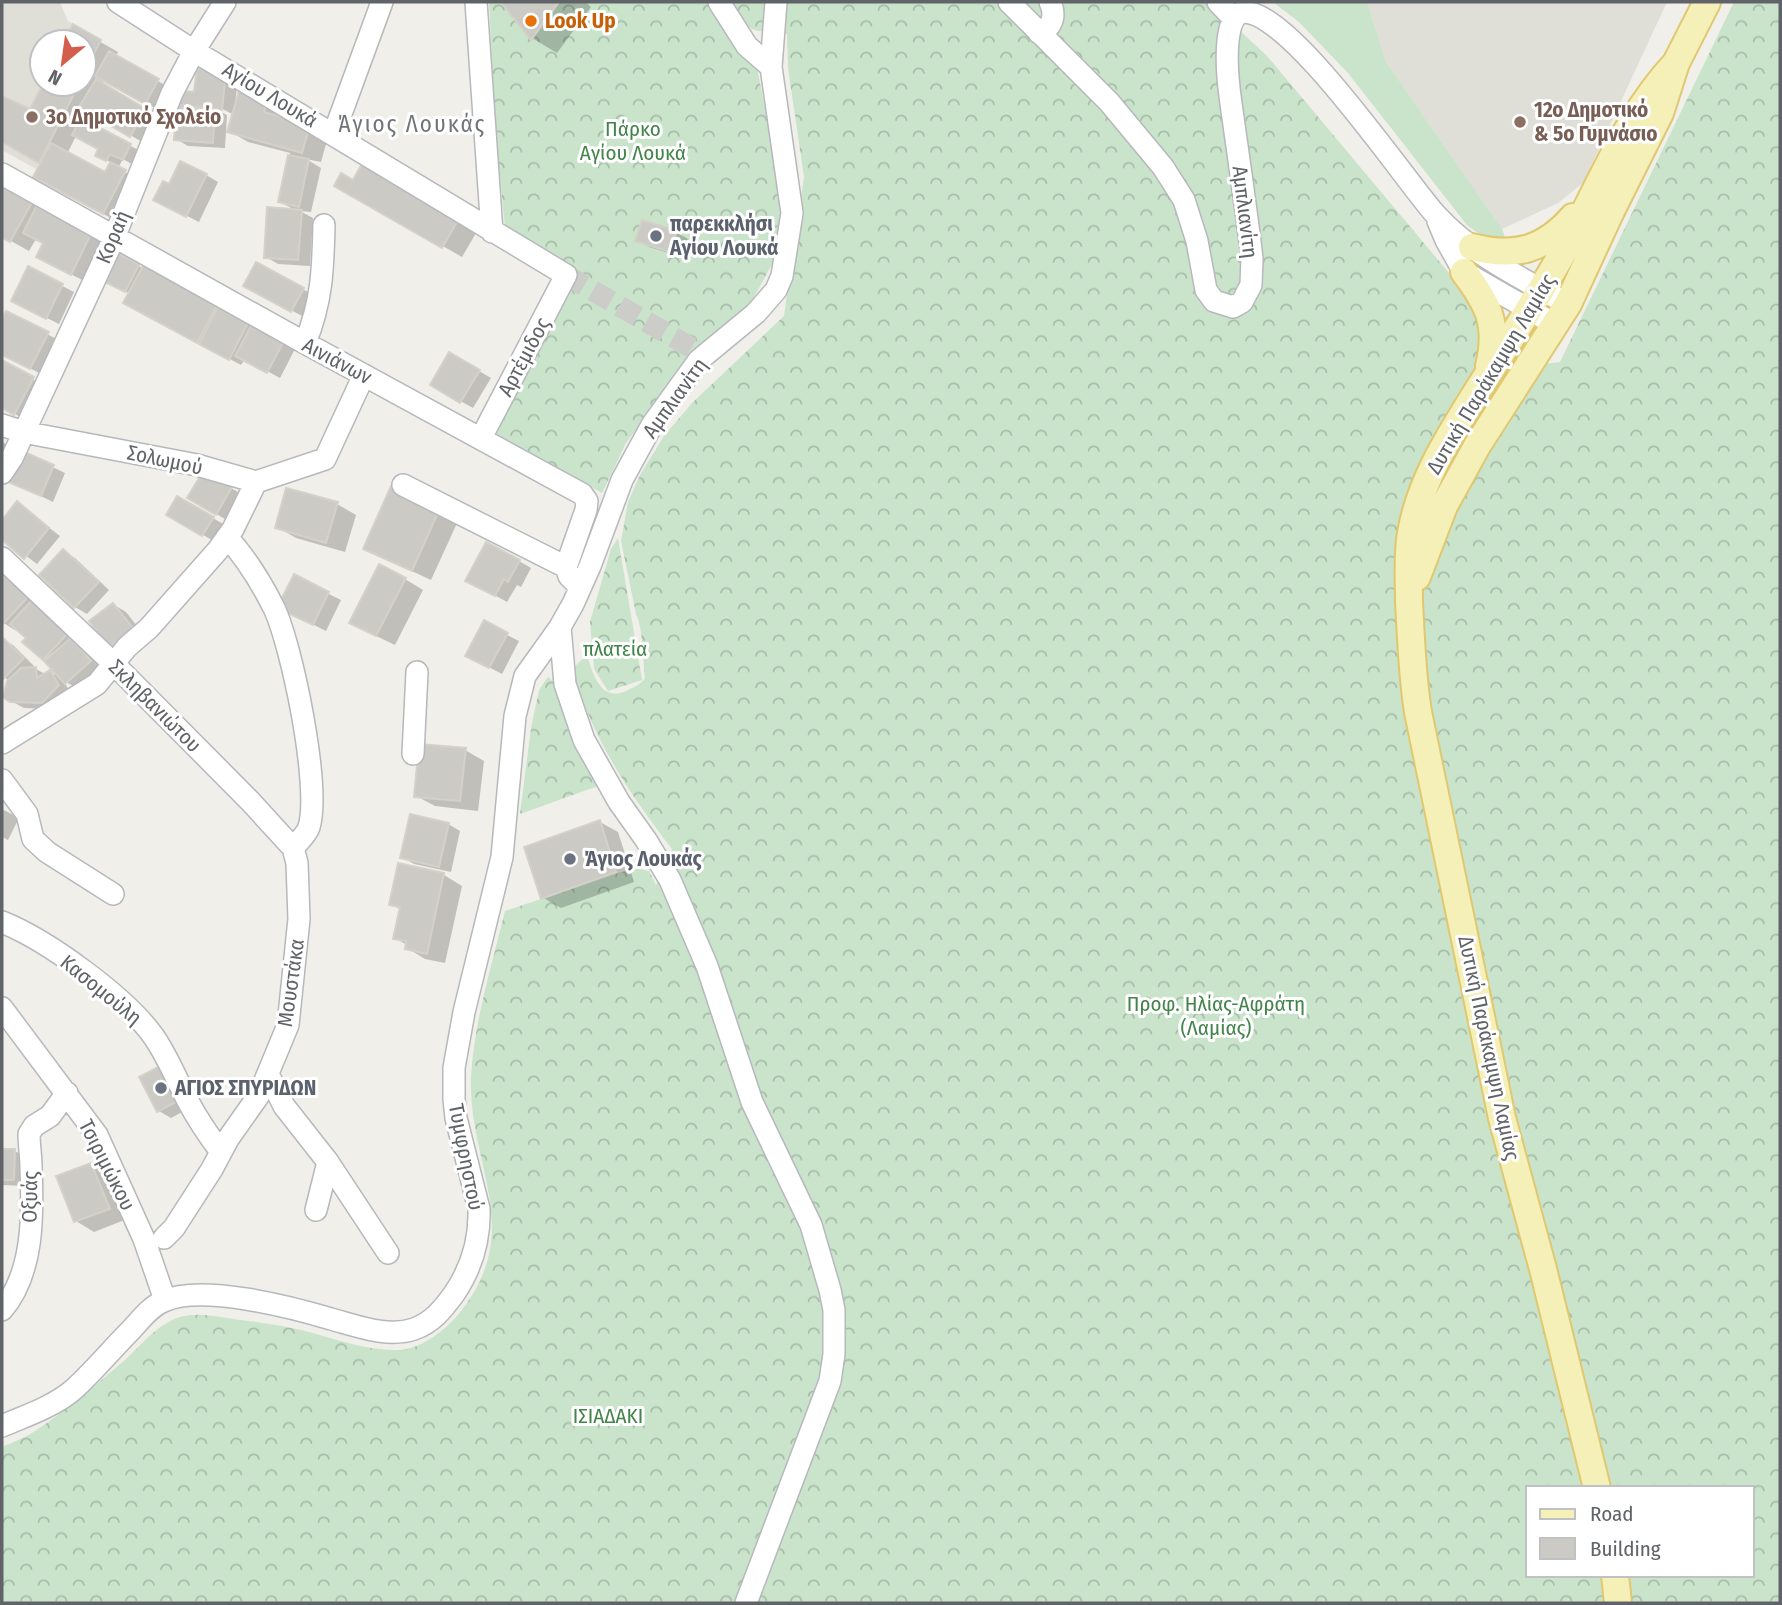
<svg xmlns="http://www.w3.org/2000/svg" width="1782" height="1605" font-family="'Fira Sans Condensed',sans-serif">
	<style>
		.education { fill: #dfded7 }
		.grass { fill: #c9e4cb }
		.forest { fill: url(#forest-crowns); fill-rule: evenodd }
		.shadow { fill: #0003; fill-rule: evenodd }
		.building { fill: #cbcac5; stroke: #d4d1c8; stroke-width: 2 }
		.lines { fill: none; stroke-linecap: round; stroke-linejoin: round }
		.minor-tunnel { stroke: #ccccc8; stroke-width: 21; stroke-dasharray: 21 10; stroke-linecap: butt }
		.minor-casing { stroke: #b6b8bb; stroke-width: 24 }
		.major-casing { stroke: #e0c871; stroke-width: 30 }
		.minor { stroke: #fff; stroke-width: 21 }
		.major { stroke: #f5efb8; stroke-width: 26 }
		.food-dot { fill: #e8710a; stroke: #fff; stroke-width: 2.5 }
		.education-dot { fill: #8d6e63; stroke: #fff; stroke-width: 2.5 }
		.worship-dot { fill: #6b7280; stroke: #fff; stroke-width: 2.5 }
		.labels { text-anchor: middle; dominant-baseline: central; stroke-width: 6; stroke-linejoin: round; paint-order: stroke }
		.food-label { font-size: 21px; font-weight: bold; fill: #c56008; stroke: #fff; text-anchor: start }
		.street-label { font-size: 21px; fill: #606367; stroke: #fff }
		.education-label { font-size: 21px; font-weight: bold; fill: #785e54; stroke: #fff; text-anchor: start }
		.park-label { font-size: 21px; fill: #428449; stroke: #fff }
		.worship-label { font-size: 21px; font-weight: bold; fill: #5b616d; stroke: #fff; text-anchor: start }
		.neighbourhood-label { font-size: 23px; letter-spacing: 2px; fill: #717479; stroke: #fff }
	</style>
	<defs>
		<pattern id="forest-crowns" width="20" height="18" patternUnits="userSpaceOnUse" patternTransform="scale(1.75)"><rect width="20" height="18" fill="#c9e4cb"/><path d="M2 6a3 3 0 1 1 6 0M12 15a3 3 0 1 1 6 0" fill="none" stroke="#a7bca9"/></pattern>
	</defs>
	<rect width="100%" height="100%" fill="#f0efe9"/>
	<path class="education" d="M2 2H60L68 21 101 40 84 73V42H42V84H79L36 169 2 150Z
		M1367 2H1667L1583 183 1558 203 1502 229 1386 62Z"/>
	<path class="grass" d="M1273 2H1367L1386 62 1502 229 1506 240C1489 241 1480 235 1467 225L1348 73 1299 22Z"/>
	<path class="forest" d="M489 2H715L757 68 783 197 774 261 749 306 691 357 626 443 602 493 497 434 494 427 577 270 505 228 495 121Z
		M732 2H1209L1267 56 1527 366 1560 362 1734 2H1780V1603H2V1447C13 1442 25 1438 35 1431 64 1412 92 1388 118 1366 139 1349 153 1326 180 1317 197 1312 216 1316 233 1319 256 1322 278 1325 301 1330 334 1338 365 1351 399 1350 421 1349 444 1331 457 1316 528 1231 468 1167 471 1077 474 1022 492 965 505 911L634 868 649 871 656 885 672 849C638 805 607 760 586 709 579 692 574 687 573 668L587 655C593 675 601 702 626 691 634 687 640 685 645 678 643 660 643 628 636 614L621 541 628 502 640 475 664 436 692 403 784 316 804 177 788 68 787 34C751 29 751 37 732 2ZM1528 1488H1752V1575H1528Z
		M618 538 642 680 608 691 594 669 590 622 611 549Z
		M548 677 556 684 565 712 598 786 520 814 531 728 539 690Z"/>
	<path class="shadow" d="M504 2H586L591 7 557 53 532 38Z
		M74 27 118 52 116 57 170 88 158 110 105 79 102 85 164 121 149 146 89 111 83 121 142 152 135 166 123 159 118 168 144 183 122 224 53 187 42 163 2 141V98L31 111 45 84H84V42H66ZM76 136 100 149 97 155 112 163 106 175 67 154Z
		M199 70 238 80 235 104 237 105 240 93 286 111 283 120 328 137 321 162 306 159 321 168 311 212 300 211 313 218 310 266 278 264 266 257 297 211 280 202 290 153 248 142 229 131 234 115 215 105 213 108 227 115 225 148 188 146 176 139 184 109 174 104 196 94Z
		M206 175 218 182 199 222 167 206Z
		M353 182 479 228 462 257 336 185Z
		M2 183 110 244 90 284 57 267 45 244 36 239 29 251 2 236Z
		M676 232 688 239 682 257 649 247 637 240Z
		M112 253 237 314 295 349 280 378 245 359 241 365 143 313 130 294 100 277Z
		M257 264 315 296 304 317 257 292Z
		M29 269 74 292 59 324 25 307Z
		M7 313 66 344 49 378 2 354V323Z
		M450 354 491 378 473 408 432 385Z
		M2 362 52 390 33 424 2 407Z
		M2 441 21 457 23 453 65 473 53 502 10 481 17 466 2 483Z
		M205 473 243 495 228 521 190 498Z
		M392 489 458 521 431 580 384 558Z
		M178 498 225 525 215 542 168 514Z
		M17 503 60 536 37 564 2 538V523Z
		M337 504 356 515 345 552 296 538 277 527Z
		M63 551 75 558 109 590 87 614 75 607 41 575Z
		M519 561 531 568 521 587 517 585 507 602 467 580Z
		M2 570 80 640 77 643 83 647 102 669 78 689 63 680 70 692 55 709 24 708 11 701 9 681 2 675V639L13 645 34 666 31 669H36L45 674 50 672 63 679 28 638 2 622Z
		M294 577 341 600 326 631 292 614Z
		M405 579 423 590 395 645 370 633Z
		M114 605 126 612 144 635 122 652 110 645Z
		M507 635 519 641 502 674 479 662Z
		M465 750 484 761 478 811 435 806 416 796Z
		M2 809 19 818 8 840 2 837Z
		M600 822 618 832 634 882 561 908 542 897Z
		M448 824 460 831 451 872 414 864 402 857Z
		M399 865 444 875 462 886 445 963 425 959 407 948V945L395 938 401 910 391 904Z
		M142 1078 193 1106 171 1118 159 1111Z
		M2 1150 15 1151 27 1158 26 1186 2 1185Z
		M91 1165 110 1175 127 1219 94 1232 76 1221Z"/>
	<path class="building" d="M501 2H559L531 40Z
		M73 24 101 40 84 73V42H64Z
		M109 51 159 79 145 104 95 76Z
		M197 68 226 71 222 110 172 104 174 90 194 92Z
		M96 79 146 109 130 137 79 107Z
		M43 84H79L39 163 2 142V96L30 109Z
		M239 91 268 99 264 112 310 125 302 153 227 132Z
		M176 107 215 110 213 143 174 140Z
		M81 118 131 144 123 160 110 154 106 161 95 156 98 149 72 135Z
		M51 143 105 172 110 162 126 170 103 214 33 177Z
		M288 155 309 159 299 207 278 202Z
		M364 160 461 215 442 248 334 186 341 173 353 180Z
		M180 161 207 174 186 217 153 200 163 181 169 184Z
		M2 181 34 199 10 242 2 238Z
		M37 205 92 232 71 275 36 257 43 243 23 233Z
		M267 207 302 210 298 260 264 258Z
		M642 220 677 231 670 252 635 241Z
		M112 250 139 265 125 292 97 278Z
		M145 262 219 301 197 343 123 303Z
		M256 262 304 288 291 312 243 286Z
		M28 266 63 284 46 319 11 301Z
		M219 305 249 321 229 360 199 344Z
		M6 311 49 332 30 369 2 355V319Z
		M252 324 284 341 267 373 235 356Z
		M449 352 480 370 460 403 430 385Z
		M2 360 34 377 14 415 2 408Z
		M22 451 54 465 41 496 8 482Z
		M204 470 232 487 216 515 187 498Z
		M391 486 440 508 412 571 363 549Z
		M286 488 338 502 326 543 275 528Z
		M177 496 214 517 202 536 166 515Z
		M17 501 49 528 24 559 2 540V520Z
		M486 542 520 560 508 582 504 579 495 596 465 581Z
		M63 549 99 582 74 608 39 575Z
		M379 564 406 578 376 636 349 623Z
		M2 574 28 597 2 625Z
		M294 574 329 592 313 625 277 608Z
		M33 599 69 632 43 660 22 642 26 638 10 624Z
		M113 603 133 628 109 647 89 621Z
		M484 620 508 633 489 668 465 656Z
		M2 637 24 658 3 679 2 678Z
		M71 638 91 661 65 684 44 661Z
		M36 667 37 678 50 670 59 685 42 703 10 702 3 697 7 681 21 668Z
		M419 744 466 748 460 801 414 797Z
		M410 814 449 823 439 867 400 858Z
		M600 820 616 872 541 899 524 847Z
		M398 863 444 873 427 954 405 949 406 941 393 939 400 907 389 905Z
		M164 1064 182 1099 157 1112 139 1077Z
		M2 1149H15L14 1180H2Z
		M91 1163 110 1209 74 1222 56 1176Z"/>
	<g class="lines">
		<path class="minor-tunnel" d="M566 275 704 355"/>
		<defs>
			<path id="minor" d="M118 2 194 51 566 275 481 438
				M476 2 492 232
				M719 2 747 46 771 67
				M1009 2 1109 102 1163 167 1184 200 1197 241 1206 290 1214 301 1233 307 1242 302 1251 285 1252 258C1247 216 1241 174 1235 132 1231 102 1225 71 1228 41 1229 32 1231 18 1240 13 1284 0 1408 185 1436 215 1471 254 1523 279 1568 304
				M1218 2 1234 19
				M1039 33C1053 28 1056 15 1050 2
				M334 133 382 2
				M2 174 305 343 582 494 587 501 586 510 566 567 569 576 580 587
				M1438 221 1446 240 1464 272 1556 325
				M305 343C322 302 323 269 324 225
				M2 425 23 432 197 465 256 482 325 459 364 375
				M2 473 12 458 114 238 172 93 194 51 225 2
				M403 485 566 567
				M227 537C246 558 261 582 274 608 292 646 321 787 309 827 307 834 298 842 293 848
				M2 558 113 663 250 801 293 848 297 863 299 919 288 1025 259 1095 228 1139 212 1169 174 1228 164 1238
				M560 627 565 684 584 740 619 802 646 840 670 880 707 966 752 1102 811 1225 830 1290 834 1310V1354L830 1381 746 1603
				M2 743 97 684 127 647 149 628 218 550 233 529 256 482
				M413 754 417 672
				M2 780 27 814 33 839 47 852 113 894
				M2 922C47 940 126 997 154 1037 168 1057 177 1081 189 1103 198 1120 209 1136 221 1152
				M2 1008 97 1135 144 1239 165 1300
				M268 1074 284 1106 328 1162 388 1253
				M316 1210 328 1162
				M2 1310C34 1273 33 1214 31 1167 31 1156 29 1145 29 1134L34 1126 50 1116 67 1093
				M2 1426C25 1416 53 1407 73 1390 94 1371 112 1349 132 1329 141 1319 151 1306 164 1301 202 1284 291 1307 331 1319 357 1326 388 1338 414 1329 432 1323 443 1309 454 1294 471 1269 480 1239 479 1209L456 1118 454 1099V1068L464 1012 502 857 515 716 525 676 560 627 573 604 590 566 622 480 652 425 699 360 756 313 776 290 782 276 792 213 771 67 776 2"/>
			<path id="major" d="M1472 247C1515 258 1544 250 1573 217
				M1464 272C1489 305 1499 325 1489 366
				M1417 577 1444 506 1477 446 1568 304 1611 211 1660 113 1676 63 1707 2
				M1597 1488 1543 1269 1502 1118 1418 712C1412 675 1411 639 1409 601 1409 578 1407 556 1411 533 1421 477 1452 432 1481 385 1510 340 1538 296 1565 249 1600 187 1626 116 1676 63
				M1615 1575 1618 1603"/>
		</defs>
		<use href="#minor" class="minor-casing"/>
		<use href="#major" class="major-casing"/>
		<use href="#minor" class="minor"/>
		<use href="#major" class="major"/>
	</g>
	<circle class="food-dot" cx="531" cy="21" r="7"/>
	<g class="education-dot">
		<circle cx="32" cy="117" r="7"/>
		<circle cx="1520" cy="122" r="7"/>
	</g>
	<g class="worship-dot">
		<circle cx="656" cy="236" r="7"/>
		<circle cx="570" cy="859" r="7"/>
		<circle cx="161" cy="1088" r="7"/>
	</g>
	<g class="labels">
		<g class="food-label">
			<text x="545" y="21">Look Up</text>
		</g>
		<g class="street-label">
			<text transform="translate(270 95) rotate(31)">Αγίου Λουκά</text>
			<text transform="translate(1245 212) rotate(83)">Αμπλιανίτη</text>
			<text transform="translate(113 237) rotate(-67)">Κοραή</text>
			<text transform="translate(524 357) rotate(-62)">Αρτέμιδος</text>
			<text transform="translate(337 361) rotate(28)">Αινιάνων</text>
			<text transform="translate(1491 374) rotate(-59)">Δυτική Παράκαμψη Λαμίας</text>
			<text transform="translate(675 398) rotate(-54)">Αμπλιανίτη</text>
			<text transform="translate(165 460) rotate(12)">Σολωμού</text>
			<text transform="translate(155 706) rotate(45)">Σκληβανιώτου</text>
			<text transform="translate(291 983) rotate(-82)">Μουστάκα</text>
			<text transform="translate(101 990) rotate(39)">Κασομούλη</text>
			<text transform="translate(1489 1048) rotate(78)">Δυτική Παράκαμψη Λαμίας</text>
			<text transform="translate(466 1157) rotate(79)">Τυμφρηστού</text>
			<text transform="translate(107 1165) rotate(63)">Τσιριμώκου</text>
			<text transform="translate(30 1197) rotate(-89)">Οξυάς</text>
		</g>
		<g class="education-label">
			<text x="1534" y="110">12ο Δημοτικό<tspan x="1534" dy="24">&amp; 5ο Γυμνάσιο</tspan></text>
			<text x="46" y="117">3ο Δημοτικό Σχολείο</text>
		</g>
		<g class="park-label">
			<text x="633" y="129">Πάρκο<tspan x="633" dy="24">Αγίου Λουκά</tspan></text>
			<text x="615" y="649">πλατεία</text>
			<text x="1216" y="1004">Προφ. Ηλίας-Αφράτη<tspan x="1216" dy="24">(Λαμίας)</tspan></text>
			<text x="608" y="1416">ΙΣΙΑΔΑΚΙ</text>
		</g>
		<g class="worship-label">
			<text x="670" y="224">παρεκκλήσι<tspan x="670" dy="24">Αγίου Λουκά</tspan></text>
			<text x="584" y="859">Άγιος Λουκάς</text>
			<text x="175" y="1088">ΑΓΙΟΣ ΣΠΥΡΙΔΩΝ</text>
		</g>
		<g class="neighbourhood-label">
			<text x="412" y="124">Άγιος Λουκάς</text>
		</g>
	</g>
	<rect width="1782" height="1605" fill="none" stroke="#606367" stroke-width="7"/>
	<rect x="1526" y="1486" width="228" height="91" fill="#ffffff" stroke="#bfc1c2" stroke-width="2"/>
	<rect x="1540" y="1509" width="35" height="10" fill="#f5efb8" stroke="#bfc1c2" stroke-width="2"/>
	<text x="1590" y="1521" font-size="21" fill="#606367">Road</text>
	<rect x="1540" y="1538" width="35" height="21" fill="#cbcac5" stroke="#bfc1c2" stroke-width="2"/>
	<text x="1590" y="1556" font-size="21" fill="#606367">Building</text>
	<g transform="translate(63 63) rotate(209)"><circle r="33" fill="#ffffff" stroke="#bfc1c2" stroke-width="2"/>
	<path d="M0-5L12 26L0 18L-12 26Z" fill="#d45d4b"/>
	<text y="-10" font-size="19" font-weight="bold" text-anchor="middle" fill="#606367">N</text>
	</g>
</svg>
